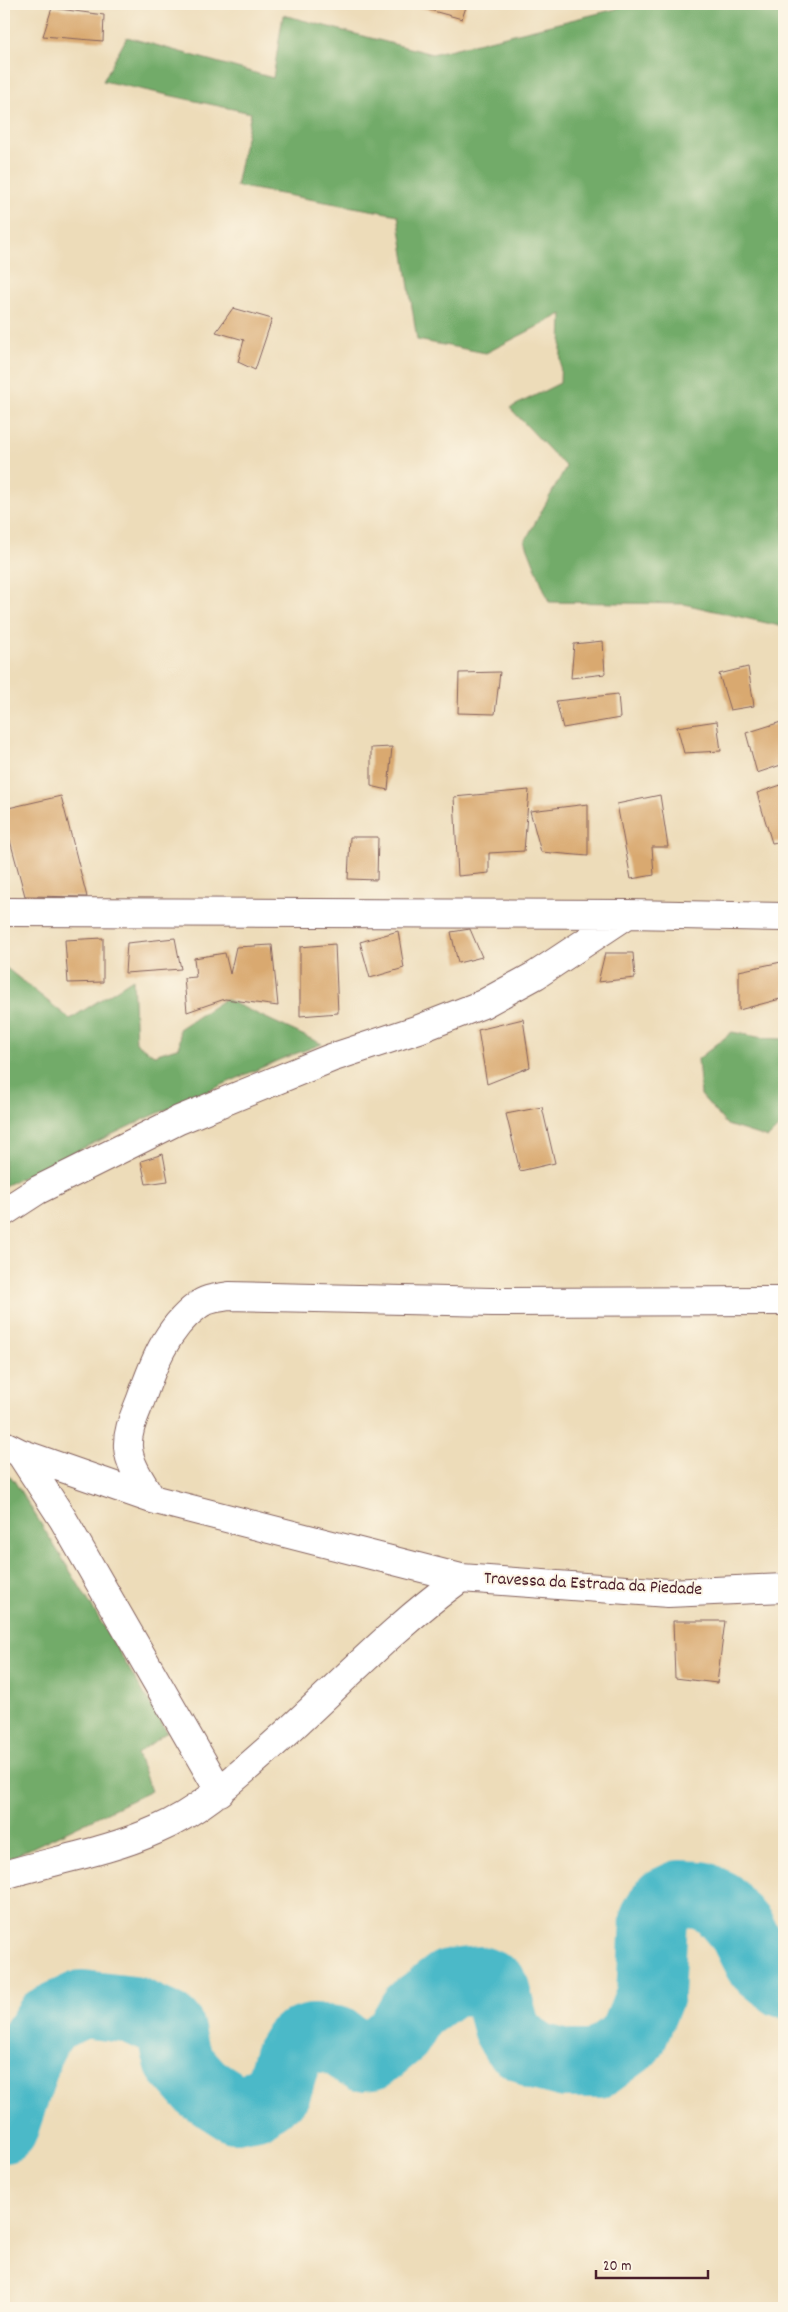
<svg xmlns="http://www.w3.org/2000/svg" width="788" height="2312" font-family="Dekko,sans-serif">
	<style>
		.forest { fill: #72ab69; stroke: #5e654a }
		.lines { fill: none; stroke-linecap: round; stroke-linejoin: round }
		.river { stroke: #4cb9c8; stroke-width: 68 }
		.building { fill: #d9a970 }
		.minor-casing { stroke: #83615d; stroke-width: 30 }
		.minor { stroke: #fff; stroke-width: 28 }
		.labels { text-anchor: middle; dominant-baseline: central; stroke-width: 4; stroke-linejoin: round; paint-order: stroke }
		.street-label { font-size: 18px; fill: #4a1f2b; stroke: #fcf5e5 }
	</style>
	<rect width="100%" height="100%" fill="#fcf5e5"/>
	<filter id="ink" filterUnits="userSpaceOnUse"><feTurbulence type="fractalNoise" baseFrequency=".02" numOctaves="2"/><feDisplacementMap in="SourceGraphic" scale="10" xChannelSelector="R" yChannelSelector="G"/><feConvolveMatrix kernelMatrix="1 2 1 2 8 2 1 2 1" color-interpolation-filters="sRGB"/></filter>
	<filter id="wash" filterUnits="userSpaceOnUse"><feTurbulence type="fractalNoise" baseFrequency=".0096" numOctaves="4" result="noise"/><feDisplacementMap in="SourceGraphic" scale="20" xChannelSelector="R" yChannelSelector="G"/><feGaussianBlur stdDeviation="1.12" result="paint"/><feColorMatrix in="noise" values="0 0 0 0 0 0 0 0 0 0 0 0 0 0 0 0 0 1.4 0 .05"/><feComposite in="paint" operator="in"/></filter>
	<g filter="url(#wash)">
		<rect width="100%" height="100%" fill="#eddcb9"/>
		<path class="forest" d="M625 4H784V627L684 604 549 602 525 541 566 467 510 408 560 383 562 314 486 353 417 340 398 215 236 186 251 113 103 81 127 37 273 78 283 15 432 54 616 9Z
			M4 966 70 1019 133 979 136 1043 154 1055 180 1047 179 1029 225 999 322 1044 281 1059 136 1123 4 1186Z
			M732 1032 763 1038 784 1039V1122L768 1138 727 1125 701 1095 698 1059Z
			M4 1474 13 1479 80 1587 167 1732 137 1754 151 1791 4 1861Z"/>
		<g class="lines">
			<path class="river" d="M4 2129 32 2044 48 2020 82 2004 133 2010 170 2027 178 2061 202 2088 235 2109 256 2105 278 2089 287 2059 297 2043 312 2038 336 2040 360 2057 372 2056 399 2034 412 2011 449 1983 480 1980 495 1987 506 2027 514 2041 539 2057 566 2064H598L632 2039 650 1995 654 1918 665 1901 680 1894 701 1895 719 1904 742 1931 758 1963 784 1984"/>
		</g>
		<g id="blocks">
			<path class="building" d="M408 4H467L462 19Z
				M52 8 104 15 103 41 43 36Z
				M233 308 272 319 255 370 238 362 244 340 216 332Z
				M603 641 605 674 571 678 574 644Z
				M748 667 754 706 730 710 719 674Z
				M500 672 495 714 458 713 459 673Z
				M618 694 620 718 563 728 556 701Z
				M717 721 721 751 684 753 677 727Z
				M781 722 784 731V764L757 773 746 733Z
				M392 747 388 790 371 786V748Z
				M784 784V841L772 843 757 793Z
				M529 790 524 851 489 853V873L458 876 454 797Z
				M660 795 668 847H652L654 875 631 879 617 804Z
				M61 796 87 897 25 896 4 818V809Z
				M588 804V856L541 852 530 811Z
				M350 837H378L377 880 348 879Z
				M470 929 482 957 458 963 451 932Z
				M398 931 404 968 370 978 360 942Z
				M103 938V982L68 983 65 940Z
				M175 938 181 969 125 973 127 943Z
				M335 944 338 1013 300 1016V947Z
				M272 945 278 1006 225 999 187 1012 184 978 196 977 194 958 225 953 230 974 236 947Z
				M605 953H633L635 978 598 982Z
				M781 962 784 975V998L739 1010V971Z
				M523 1019 530 1067 487 1084 478 1030Z
				M542 1107 555 1163 520 1171 506 1114Z
				M163 1154 168 1181 146 1184 141 1161Z
				M673 1621H725L717 1683 675 1678Z"/>
		</g>
	</g>
	<g filter="url(#ink)">
		<use href="#blocks" fill-opacity="0" stroke="#83615d" stroke-width="1"/>
		<g class="lines">
			<defs>
				<path id="minor" d="M4 912 628 914 784 917
					M4 1212 38 1190 179 1120 331 1058 419 1029 483 1004 536 975 628 914
					M4 1445 20 1453 152 1499 461 1578 668 1593 784 1588
					M20 1453 63 1519 220 1792
					M152 1499C143 1484 129 1465 128 1447 127 1430 135 1415 141 1399 153 1365 166 1329 197 1306 206 1298 218 1298 229 1296L492 1302 784 1301
					M4 1875C55 1860 107 1852 156 1830 198 1812 232 1781 266 1751 331 1694 390 1629 461 1578"/>
			</defs>
			<use href="#minor" class="minor-casing"/>
			<use href="#minor" class="minor"/>
		</g>
	</g>
	<g class="labels">
		<g class="street-label">
			<text transform="translate(593 1585) rotate(3)">Travessa da Estrada da Piedade</text>
		</g>
	</g>
	<rect width="788" height="2312" fill="none" stroke="#fcf5e5" stroke-width="20"/>
	<path d="M596 2270v8h112v-8" fill="none" stroke="#4a1f2b" stroke-width="2.5"/>
	<text x="603" y="2270" font-size="15" fill="#4a1f2b" stroke="#fcf5e5" stroke-width="4" paint-order="stroke">20 m</text>
</svg>
